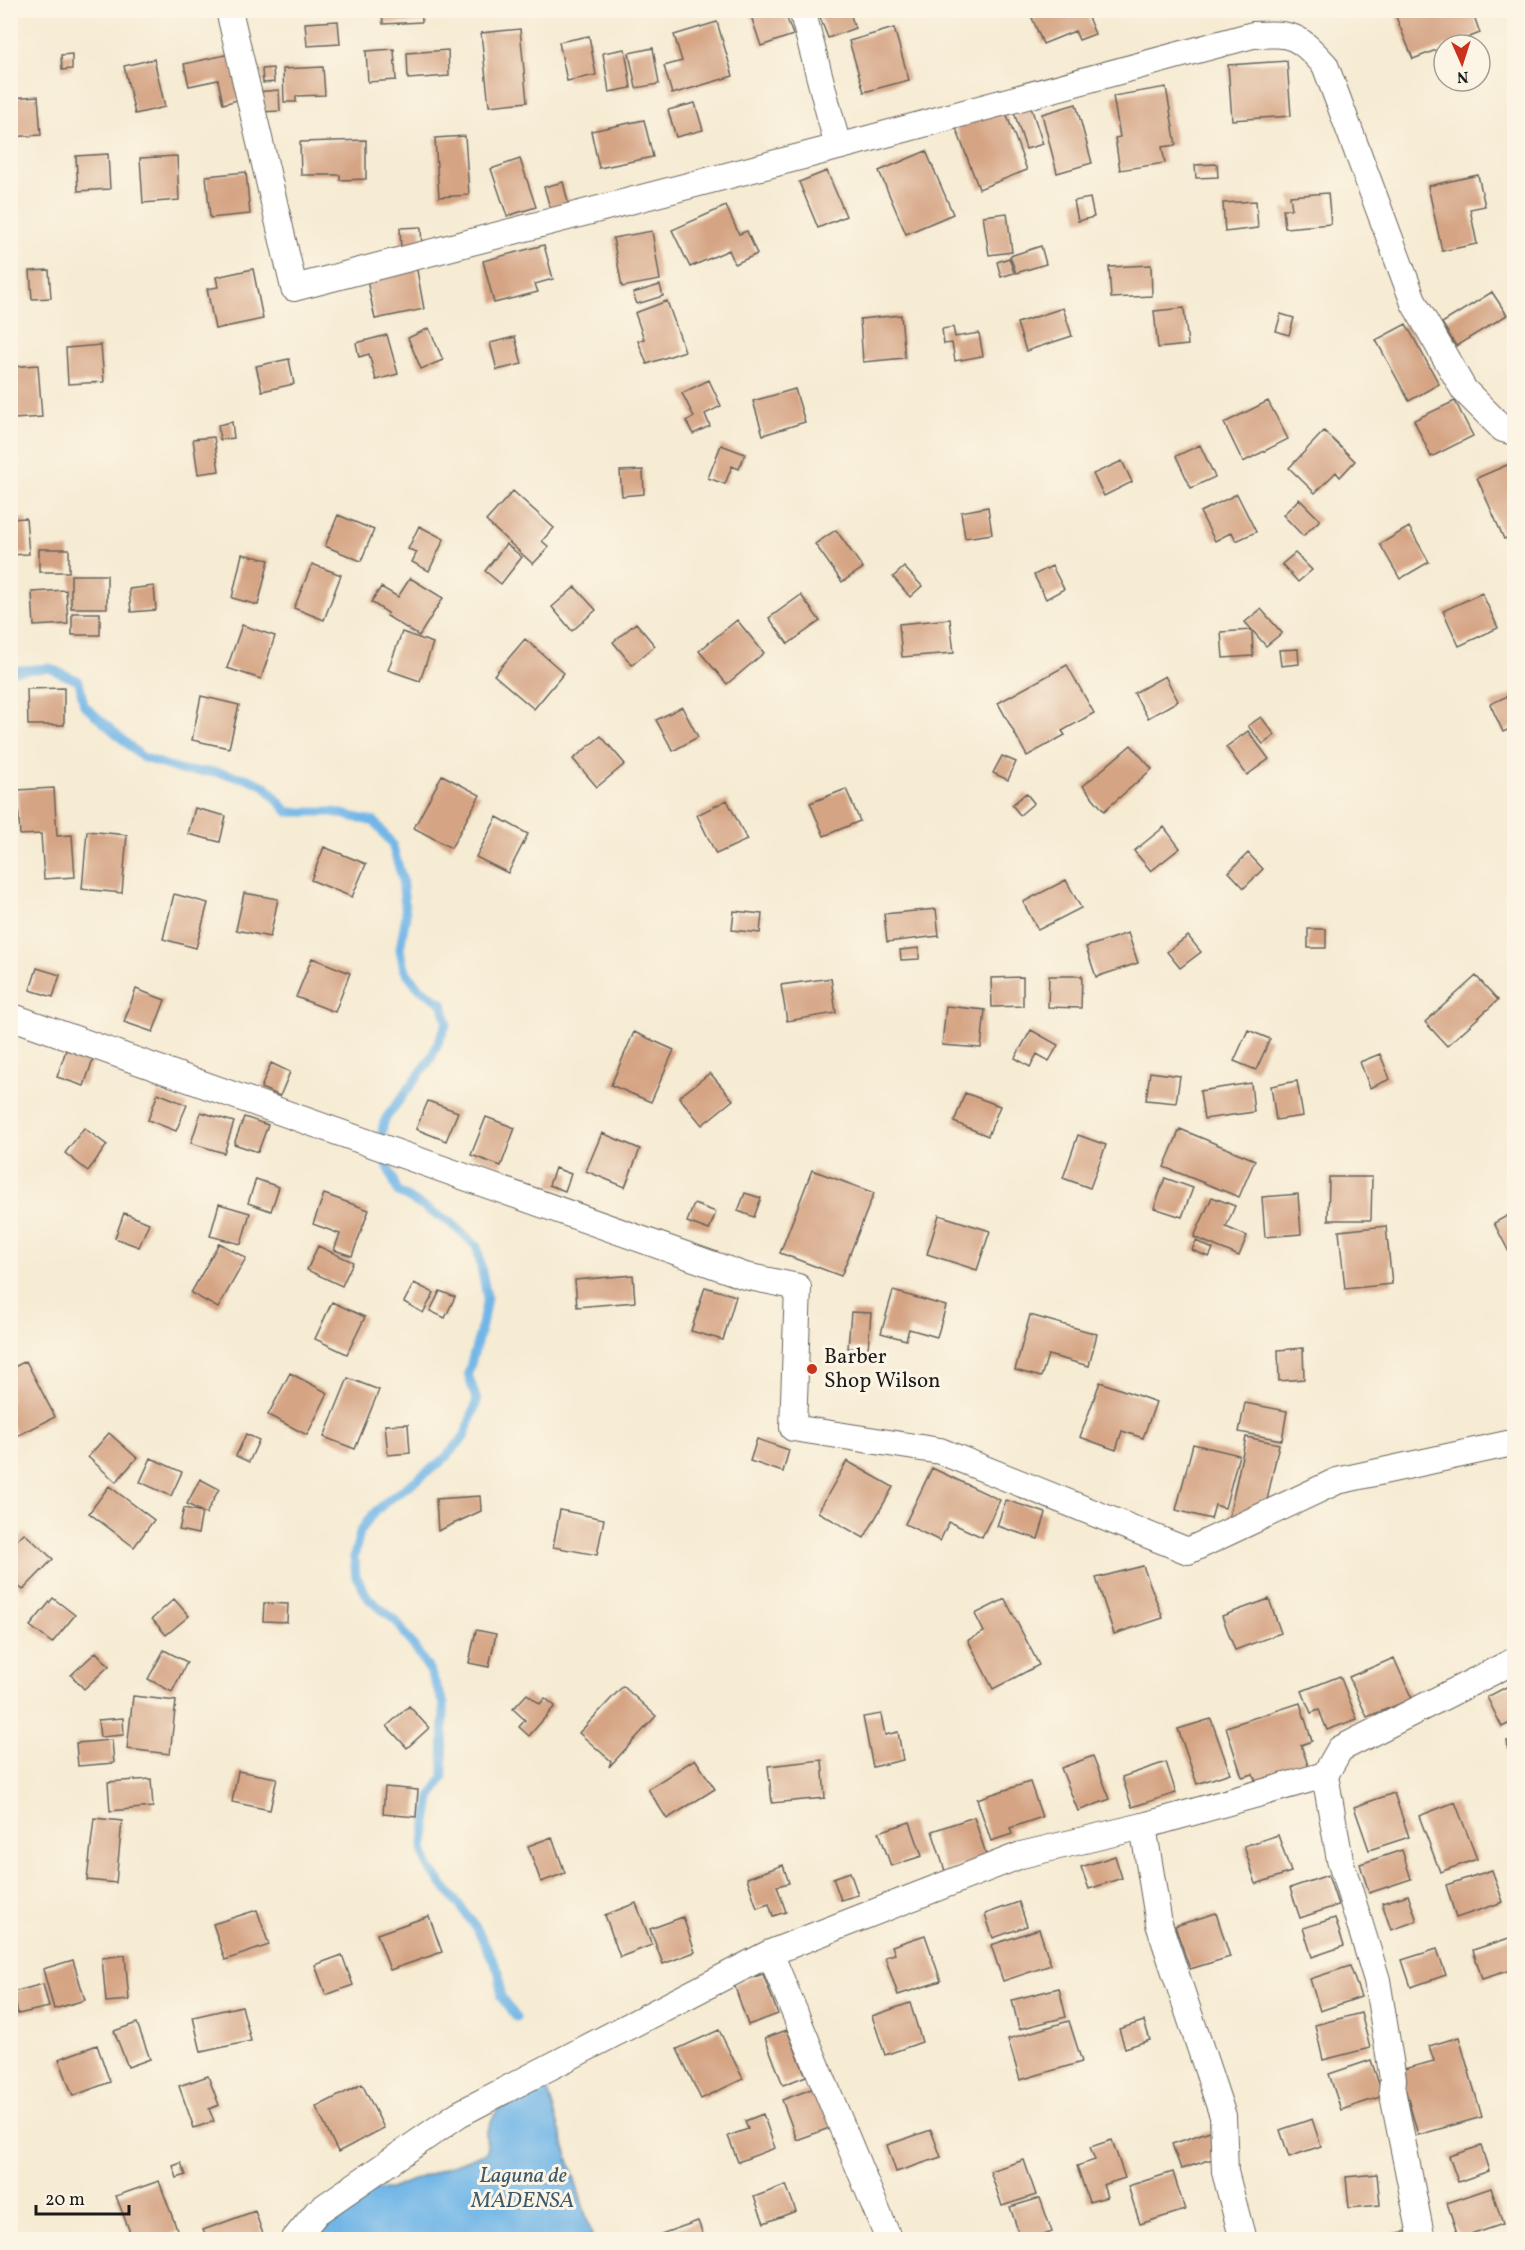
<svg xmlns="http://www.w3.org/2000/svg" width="1525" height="2250" font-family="Vollkorn,serif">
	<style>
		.water { fill: #71b6e7; stroke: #466982; stroke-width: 1.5 }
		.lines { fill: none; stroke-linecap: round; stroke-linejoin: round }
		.stream { stroke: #71b6e7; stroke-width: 9 }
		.building { fill: #d5a484 }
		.street-casing { stroke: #68645c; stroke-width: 28 }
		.street { stroke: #fff; stroke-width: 26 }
		.poi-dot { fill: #c8321e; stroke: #fcf5e5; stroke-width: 2 }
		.labels { text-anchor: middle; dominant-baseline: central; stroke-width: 6; stroke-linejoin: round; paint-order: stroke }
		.poi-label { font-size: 21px; fill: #1c1c1c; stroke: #fcf5e5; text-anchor: start }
		.water-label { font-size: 22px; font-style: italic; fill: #3e5a6d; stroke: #fcf5e5 }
	</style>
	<rect width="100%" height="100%" fill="#fcf5e5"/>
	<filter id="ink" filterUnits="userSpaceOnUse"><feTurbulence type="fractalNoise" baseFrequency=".0167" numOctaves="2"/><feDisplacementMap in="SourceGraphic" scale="12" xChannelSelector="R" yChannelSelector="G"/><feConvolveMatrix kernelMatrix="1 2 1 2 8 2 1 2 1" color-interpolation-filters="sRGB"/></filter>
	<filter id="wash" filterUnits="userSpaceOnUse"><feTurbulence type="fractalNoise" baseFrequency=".008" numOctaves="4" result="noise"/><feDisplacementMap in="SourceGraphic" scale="24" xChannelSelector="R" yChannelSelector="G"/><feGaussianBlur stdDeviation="1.35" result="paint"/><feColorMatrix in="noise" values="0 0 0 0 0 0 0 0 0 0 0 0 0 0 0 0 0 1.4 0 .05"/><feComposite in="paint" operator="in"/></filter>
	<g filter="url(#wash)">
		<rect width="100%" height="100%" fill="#f6ebd3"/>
		<path class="water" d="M547 2088 593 2239H316L324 2225 373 2190 390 2189 487 2152 486 2133 497 2110Z"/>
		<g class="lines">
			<path class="stream" d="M10 671 49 668 79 681 84 705 142 757 183 771 215 772 249 779 265 786 288 812H333L375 822 392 844 402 878 406 915 400 949 404 969 417 986 443 1004 447 1023 430 1060 386 1118C374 1142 389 1169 398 1192L451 1223 477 1247 487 1297 482 1325 468 1374 477 1401 464 1437 442 1461 386 1502 370 1517 360 1532 354 1557 356 1576 369 1599 396 1621 411 1642 430 1671 444 1704 443 1777 431 1798 423 1849 429 1868 464 1911 477 1929 499 1972 501 1997 516 2017"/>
		</g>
		<g id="blocks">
			<path class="building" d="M382 10H421L422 22 383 24Z
				M749 10H784L793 35 761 46Z
				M840 10H849L855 28 828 38 820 17Z
				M1035 10H1085L1095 34 1079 40 1075 31 1043 44 1030 13Z
				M1399 10H1472L1480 33 1449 45H1444V47L1413 59 1394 12Z
				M338 21 340 44 307 46 305 23Z
				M717 22 733 76 672 94 664 66 682 61 674 35Z
				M894 28 909 80 864 92 849 41Z
				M520 29 527 102 489 106 481 33Z
				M589 36 596 75 567 81 559 42Z
				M653 48 659 84 636 88 629 53Z
				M394 49 396 80 368 82 366 51Z
				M625 49 631 88 609 92 603 53Z
				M448 50 449 76 408 79 407 53Z
				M72 54V69L62 70 61 55Z
				M230 54 241 99 223 104 218 80 189 86 184 64Z
				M154 59 165 107 135 114 124 66Z
				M1287 61 1291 116 1232 120 1228 65Z
				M323 67 325 95 296 96V102H284L283 69Z
				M273 68 274 82 263 83 262 69Z
				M1166 87 1176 145 1162 147 1165 163 1120 170 1115 138 1120 137 1113 96Z
				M279 90 280 111 258 112 256 92Z
				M38 96 41 135 10 137V98Z
				M1029 101 1043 144 1026 149 1012 106Z
				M695 103 703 130 676 137 668 110Z
				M1076 104 1092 163 1057 173 1042 114Z
				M1005 110 1027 170 979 189 956 128Z
				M644 120 653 157 599 168 591 131Z
				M465 136 469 195 439 197 435 138Z
				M366 140V179L340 180V175H301L300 142Z
				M926 151 953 214 906 234 879 171Z
				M108 154 110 189 78 191 76 156Z
				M177 156 179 200 143 203 140 158Z
				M520 159 536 207 507 216 491 169Z
				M1217 164 1218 177 1196 178 1195 165Z
				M827 171 846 216 818 228 799 182Z
				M246 172 250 214 210 218 206 176Z
				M1478 175 1485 206 1470 209 1477 244 1442 251 1428 186Z
				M563 182 569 206 551 211 544 187Z
				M1328 193 1331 224 1285 228 1283 209H1292L1290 196Z
				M1090 198 1094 217 1078 221 1074 201Z
				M1256 201 1258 228 1225 232 1223 203Z
				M726 206 739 234 747 231 757 254 735 264 729 250 690 267 672 230Z
				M1007 213 1012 252 989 255 983 216Z
				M421 227 422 250 401 251 400 228Z
				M652 231 660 280 622 287 613 238Z
				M544 245 553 279 535 284 538 292 494 303 483 261Z
				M1041 246 1046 264 1016 273 1010 256Z
				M1009 258 1014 273 1001 277 997 262Z
				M10 265H15L14 331H10Z
				M416 265 424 309 375 319 366 275Z
				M1151 265 1152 296 1111 298 1109 267Z
				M253 269 263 319 215 329 207 289 218 287 216 277Z
				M49 270 51 298 32 299 30 271Z
				M660 285 663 296 637 304 633 293Z
				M1492 292 1507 315 1456 346 1442 323Z
				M667 301 685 351 647 364 638 341 644 339 635 313Z
				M1063 308 1072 336 1026 351 1017 323Z
				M1184 308 1188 345 1158 348 1154 311Z
				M1281 314 1294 318 1289 335 1276 331Z
				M901 315 905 358 863 362 860 319Z
				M1406 324 1439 384 1409 401 1376 340Z
				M953 327 955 337 979 333 983 356 955 361 952 343 944 344 942 329Z
				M429 328 443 360 421 369 408 338Z
				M387 335 398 374 376 380 369 354 359 357 356 343Z
				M515 337 522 364 497 370 490 343Z
				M101 345 104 382 68 384 66 348Z
				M289 359 294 384 262 391 256 366Z
				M38 365 42 417 14 419 10 367Z
				M709 380 721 406 705 414 710 426 693 434 686 421 694 417 682 393Z
				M795 389 805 422 763 435 753 401Z
				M1268 401 1288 439 1243 462 1224 423Z
				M1455 401 1473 436 1431 457 1414 420Z
				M232 422 234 438 220 440 218 425Z
				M1324 431 1355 461 1340 477 1336 472 1315 493 1289 468Z
				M214 437 219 471 198 474 193 439Z
				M721 445 745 454 739 469 732 466 725 484 708 478Z
				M1200 445 1215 477 1191 488 1176 456Z
				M1122 461 1132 482 1104 496 1093 474Z
				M1514 462V535L1504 539 1477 478Z
				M643 470 644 494 622 496 620 471Z
				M513 491 554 528 542 541 549 547 533 564 486 521Z
				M1237 494 1256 532 1236 541 1232 532 1215 541 1200 512Z
				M1299 499 1320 520 1303 536 1283 515Z
				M988 507 992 534 965 538 961 512Z
				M338 515 374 530 361 561 325 546Z
				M26 518 29 554 10 555V519Z
				M419 526 444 539 429 571 412 562 417 552 408 549Z
				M1409 527 1429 562 1400 579 1380 544Z
				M836 530 863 568 842 582 815 544Z
				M506 544 522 557 501 584 485 571Z
				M39 549H69V572H39Z
				M1295 553 1312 570 1298 582 1282 564Z
				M242 554 269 560 258 605 232 598Z
				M312 564 341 575 324 620 294 608Z
				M1052 566 1064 589 1046 599 1034 575Z
				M904 567 922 586 910 597 893 577Z
				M71 575H107V608H71Z
				M410 578 443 598 419 636 387 616 388 613 371 602 381 587 398 597Z
				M154 586 156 610 131 612 129 589Z
				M575 587 596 610 572 631 552 607Z
				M66 590 68 624 34 626 32 592Z
				M1482 593 1498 628 1459 646 1443 611Z
				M801 595 820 621 788 644 769 618Z
				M1261 609 1282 633 1266 646 1245 622Z
				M72 613H100V635H72Z
				M950 619 954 653 902 657 899 624Z
				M737 620 764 653 727 684 699 651Z
				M636 623 655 646 632 665 613 642Z
				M242 625 275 636 261 679 227 668Z
				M1252 630 1253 656 1223 658 1221 632Z
				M402 632 433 643 420 681 388 670Z
				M525 639 564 673 534 709 494 675Z
				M1298 649 1299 664 1281 666 1279 650Z
				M1067 665 1094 713 1062 731 1065 735 1027 756 998 703Z
				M1165 676 1178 701 1148 718 1134 693Z
				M64 688V725H28L27 689Z
				M1514 693V727L1503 732 1490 704Z
				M201 696 239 705 229 748 192 740Z
				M682 707 698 737 673 751 656 720Z
				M1261 717 1275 735 1263 744 1248 726Z
				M1248 731 1269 759 1247 775 1226 747Z
				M601 736 625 764 597 787 573 759Z
				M1131 745 1152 769 1104 811 1083 786Z
				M1002 756 1016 762 1008 780 993 773Z
				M442 775 480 795 451 848 414 828Z
				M54 788 57 836 72 835 75 877 44 879 41 834 20 835 17 790Z
				M846 789 860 821 824 836 810 803Z
				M1026 793 1034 803 1020 815 1012 805Z
				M727 800 747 840 716 854 697 815Z
				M195 808 226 816 220 842 188 834Z
				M497 817 528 834 508 873 476 857Z
				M1164 827 1180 848 1151 871 1134 851Z
				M87 831 127 835 122 893 82 889Z
				M324 847 366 864 352 897 311 880Z
				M1248 853 1263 869 1244 888 1229 872Z
				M1066 880 1081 908 1038 930 1023 902Z
				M244 893 278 899 270 937 236 930Z
				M174 894 208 903 196 948 163 939Z
				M936 909 939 936 887 942 884 914Z
				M734 911 762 914 760 933 732 930Z
				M1308 929H1326V948H1308Z
				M1128 933 1138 963 1096 977 1086 947Z
				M1188 936 1201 952 1180 968 1167 952Z
				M919 948V959L901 960 900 950Z
				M312 958 350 973 335 1012 296 997Z
				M37 968 60 975 53 997 30 990Z
				M1049 976H1082L1081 1008 1048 1007Z
				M1476 976 1498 1000 1447 1046 1425 1022Z
				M1023 977V1006L992 1007 991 978Z
				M831 978 836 1013 787 1021 781 985Z
				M136 989 165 1000 153 1032 124 1022Z
				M946 1006 985 1010 981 1048 942 1045Z
				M1031 1030 1058 1045 1049 1061 1037 1054 1030 1067 1015 1058Z
				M1248 1030 1270 1039 1256 1070 1234 1061Z
				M634 1032 674 1050 651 1102 611 1085Z
				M66 1050 93 1059 84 1086 57 1077Z
				M1380 1054 1390 1079 1370 1088 1360 1062Z
				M271 1063 290 1072 280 1096 261 1088Z
				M1150 1072 1180 1076 1176 1103 1146 1100Z
				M710 1073 733 1100 702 1125 679 1097Z
				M1297 1081 1303 1116 1276 1120 1271 1086Z
				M1251 1083 1254 1112 1204 1119 1200 1091Z
				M158 1093 187 1105 176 1131 148 1120Z
				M965 1093 1000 1106 988 1136 954 1122Z
				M428 1101 458 1112 446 1141 416 1129Z
				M201 1112 234 1122 224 1153 191 1143Z
				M244 1117 268 1125 258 1152 234 1144Z
				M486 1117 515 1128 501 1166 471 1155Z
				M84 1128 107 1145 88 1171 65 1153Z
				M1180 1129 1255 1160 1239 1197 1164 1167Z
				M602 1133 640 1149 625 1187 586 1171Z
				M1078 1135 1106 1145 1090 1188 1063 1178Z
				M555 1168 571 1174 565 1191 549 1185Z
				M812 1170 874 1193 841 1276 780 1253Z
				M1329 1177H1372L1371 1220H1328Z
				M1165 1178 1193 1188 1182 1217 1154 1208Z
				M256 1179 279 1187 271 1211 248 1203Z
				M745 1193 761 1198 754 1217 738 1211Z
				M324 1194 369 1210 352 1256 334 1250 340 1234 313 1224Z
				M1298 1194 1301 1234 1265 1237 1262 1197Z
				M1212 1197 1235 1206 1226 1227 1247 1236 1239 1256 1194 1237Z
				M219 1204 250 1213 241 1244 210 1236Z
				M694 1204 716 1212 709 1230 687 1222Z
				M1514 1212V1249L1509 1252 1494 1223Z
				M124 1213 149 1223 139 1247 115 1238Z
				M939 1215 990 1231 977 1270 927 1254Z
				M1386 1226 1392 1284 1345 1289 1339 1231Z
				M1196 1241 1213 1249 1209 1257 1192 1250Z
				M219 1243 246 1258 218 1308 191 1293Z
				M318 1246 353 1262 342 1286 307 1270Z
				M633 1275 635 1302 577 1307 575 1280Z
				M414 1283 434 1293 423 1313 404 1302Z
				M705 1287 736 1296 723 1340 691 1331Z
				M440 1291 455 1297 445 1318 430 1311Z
				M893 1291 946 1306 937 1337 909 1329 906 1340 881 1333Z
				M332 1302 365 1317 347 1354 315 1339Z
				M851 1312 871 1313 868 1349 848 1348Z
				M1030 1315 1097 1334 1089 1366 1048 1355 1041 1377 1015 1370Z
				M1303 1348 1304 1379 1279 1381 1278 1350Z
				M26 1361 55 1417 17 1436 10 1423V1369Z
				M290 1373 328 1393 307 1435 268 1415Z
				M348 1378 379 1390 355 1449 324 1437Z
				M1100 1382 1156 1402 1143 1438 1122 1431 1116 1450 1080 1437Z
				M1245 1403 1287 1411 1282 1440 1239 1432Z
				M408 1424 410 1453 388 1455 385 1425Z
				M109 1433 137 1458 116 1482 88 1457Z
				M246 1434 259 1440 249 1462 236 1456Z
				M1246 1437 1279 1444 1265 1510 1249 1507 1246 1520 1229 1517Z
				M757 1439 789 1450 783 1472 750 1461Z
				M1193 1444 1239 1455 1225 1508 1215 1505 1211 1519 1176 1510Z
				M151 1458 182 1472 171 1496 140 1482Z
				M847 1461 893 1487 864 1538 818 1512Z
				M932 1468 1000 1500 982 1537 949 1522 940 1541 905 1524Z
				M200 1479 219 1489 206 1514 187 1504Z
				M109 1486 154 1520 134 1547 89 1513Z
				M480 1496 481 1511 438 1531 436 1499Z
				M1006 1500 1046 1513 1038 1539 997 1526Z
				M184 1508 202 1512 198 1534 179 1530Z
				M560 1510 604 1519 597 1555 553 1547Z
				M24 1533 53 1559 23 1590 10 1579V1547Z
				M1143 1566 1163 1618 1114 1634 1096 1578Z
				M53 1598 75 1615 52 1643 30 1626Z
				M174 1599 189 1616 166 1635 152 1619Z
				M1005 1599 1039 1665 993 1689 968 1640 984 1632 975 1614Z
				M1269 1599 1281 1633 1235 1650 1222 1616Z
				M264 1603 288 1604 287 1622 263 1621Z
				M476 1630 496 1634 489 1667 469 1663Z
				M164 1650 187 1662 172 1692 148 1679Z
				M96 1652 109 1666 84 1689 71 1675Z
				M1394 1658 1412 1699 1367 1717 1349 1677Z
				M1340 1676 1357 1719 1327 1730 1319 1710 1311 1713 1302 1691Z
				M1514 1683V1721L1502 1727 1487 1697Z
				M623 1686 656 1716 609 1767 611 1761 579 1733Z
				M527 1694 540 1704 545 1698 555 1706 529 1736 519 1727 525 1720 513 1709Z
				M133 1696 176 1701 170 1754 127 1749Z
				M1300 1703 1312 1741 1301 1745 1310 1771 1258 1788 1253 1774 1242 1777 1226 1727Z
				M409 1706 429 1728 407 1748 387 1726Z
				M881 1714 885 1735 898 1732 903 1760 873 1767 863 1717Z
				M123 1718 124 1735 100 1737 98 1720Z
				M1211 1719 1230 1773 1197 1784 1178 1729Z
				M112 1740 114 1763 78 1766 76 1743Z
				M1514 1740V1775H1512L1507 1741Z
				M1093 1756 1110 1799 1078 1811 1061 1768Z
				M695 1759 715 1789 667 1819 648 1789Z
				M822 1760 825 1798 772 1803 768 1766Z
				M1166 1762 1176 1793 1132 1807 1122 1777Z
				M238 1771 277 1778 270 1810 232 1802Z
				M151 1779 153 1807 110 1811 108 1782Z
				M1030 1782 1042 1817 1010 1828 1012 1834 991 1841 977 1799Z
				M385 1787 418 1790 416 1817 383 1814Z
				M1394 1793 1409 1837 1369 1850 1354 1807Z
				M1455 1802 1477 1859 1440 1872 1419 1816Z
				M974 1817 987 1857 945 1871 932 1831Z
				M94 1818 122 1821 116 1883 87 1880Z
				M910 1822 922 1856 891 1866 879 1832Z
				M1278 1835 1291 1872 1256 1884 1244 1846Z
				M552 1837 565 1873 541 1882 528 1846Z
				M1402 1850 1411 1879 1369 1893 1360 1864Z
				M1115 1856 1122 1878 1089 1889 1081 1867Z
				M783 1865 789 1883 777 1886 786 1912 773 1916 769 1904 757 1908 747 1878Z
				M1492 1870 1503 1902 1456 1918 1446 1885Z
				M850 1872 858 1895 841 1900 833 1878Z
				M1328 1875 1338 1905 1300 1918 1290 1888Z
				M1408 1895 1417 1921 1391 1930 1382 1903Z
				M1019 1902 1027 1926 993 1938 985 1914Z
				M636 1903 652 1945 620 1957 605 1915Z
				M257 1910 269 1945 225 1960 213 1924Z
				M1216 1913 1230 1957 1190 1969 1175 1926Z
				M429 1916 442 1952 390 1970 377 1934Z
				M683 1917 695 1952 663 1964 650 1929Z
				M1335 1918 1344 1946 1312 1957 1303 1928Z
				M1039 1929 1051 1965 1003 1981 991 1945Z
				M925 1935 941 1981 898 1995 885 1957 895 1954 892 1946Z
				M1512 1937 1514 1945V1969L1482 1979 1473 1950Z
				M1437 1949 1446 1975 1411 1987 1402 1960Z
				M125 1955 129 2000 106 2002 102 1958Z
				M342 1955 353 1985 326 1995 315 1965Z
				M73 1960 85 2000 54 2009 43 1969Z
				M1350 1966 1361 1997 1320 2011 1310 1979Z
				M763 1974 778 2014 748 2025 734 1984Z
				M43 1984 49 2007 18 2014 13 1992Z
				M1059 1988 1066 2017 1019 2029 1012 2000Z
				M910 2003 922 2042 885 2055 872 2016Z
				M242 2006 251 2041 201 2052 193 2017Z
				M1361 2013 1370 2048 1323 2060 1315 2025Z
				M1069 2021 1082 2062 1020 2080 1008 2039Z
				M1144 2021 1150 2040 1125 2048 1119 2029Z
				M137 2023 150 2059 128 2067 114 2031Z
				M719 2030 743 2079 701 2099 677 2049Z
				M787 2030 806 2076 783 2085 765 2038Z
				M1459 2037 1482 2117 1418 2135 1400 2070 1434 2061 1429 2046Z
				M97 2045 110 2082 73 2096 59 2059Z
				M1371 2060 1383 2096 1341 2110 1329 2074Z
				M208 2076 219 2105 209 2109 214 2121 194 2128 179 2086Z
				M362 2084 384 2128 338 2152 316 2107Z
				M817 2087 832 2127 797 2140 782 2100Z
				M763 2114 775 2148 738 2162 728 2136 748 2129 745 2121Z
				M1312 2119 1321 2146 1289 2157 1280 2130Z
				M931 2130 941 2157 896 2172 887 2145Z
				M1210 2131 1219 2157 1181 2169 1172 2144Z
				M1112 2140 1125 2178 1103 2185 1107 2197 1089 2202 1077 2166 1095 2160 1090 2147Z
				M1481 2146 1489 2171 1458 2182 1449 2156Z
				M1024 2160 1036 2195 1002 2206 990 2171Z
				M181 2163 186 2175 177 2178 173 2166Z
				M1173 2172 1185 2210 1140 2224 1128 2186Z
				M1377 2174 1380 2205 1349 2208 1346 2177Z
				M159 2181 178 2232 157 2240H153L151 2235 133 2240 116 2196Z
				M786 2185 796 2211 764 2223 754 2197Z
				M1491 2188 1503 2224 1459 2239 1447 2203Z
				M1040 2198 1052 2232 1031 2240H1021L1010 2207Z
				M255 2211 265 2240H207L203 2230Z
				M698 2221 705 2240H663L661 2234Z
				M1409 2231 1410 2240H1372L1371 2238Z"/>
		</g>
	</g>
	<g filter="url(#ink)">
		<use href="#blocks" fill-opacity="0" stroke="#68645c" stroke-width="1.5"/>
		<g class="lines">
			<defs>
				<path id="street" d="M229 10 294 288 838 147
					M802 10 838 147 1253 35C1294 33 1297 35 1325 65L1414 303 1464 390 1503 429 1514 432
					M10 1016 745 1276 798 1287 793 1428 940 1451 1188 1551 1337 1481 1512 1443 1514 1446
					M1325 1775 1340 1860 1377 1980 1393 2079 1392 2090 1422 2240
					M1143 1826 1159 1924 1223 2116 1225 2172 1243 2240
					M770 1953 889 2240
					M294 2240 317 2212 459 2114 770 1953 1021 1855 1143 1826 1325 1775 1340 1749 1514 1661"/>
			</defs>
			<use href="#street" class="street-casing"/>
			<use href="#street" class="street"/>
		</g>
	</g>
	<circle class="poi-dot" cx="812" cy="1369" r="6"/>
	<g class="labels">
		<g class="poi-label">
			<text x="824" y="1357">Barber<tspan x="824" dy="24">Shop Wilson</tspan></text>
		</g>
		<g class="water-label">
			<text x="523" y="2176">Laguna de<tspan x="523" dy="25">MADENSA</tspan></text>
		</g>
	</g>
	<rect width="1525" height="2250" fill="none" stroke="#fcf5e5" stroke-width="36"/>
	<g transform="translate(1462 63) rotate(177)"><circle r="28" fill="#fcf5e5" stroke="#a29e95" stroke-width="1.5"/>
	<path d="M0-4.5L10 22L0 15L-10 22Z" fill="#c8321e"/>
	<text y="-9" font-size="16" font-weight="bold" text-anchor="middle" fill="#1c1c1c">N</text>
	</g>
	<path d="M36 2205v9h93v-9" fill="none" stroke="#1c1c1c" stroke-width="3"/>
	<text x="45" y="2205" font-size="18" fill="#1c1c1c" stroke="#fcf5e5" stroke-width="4.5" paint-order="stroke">20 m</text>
</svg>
